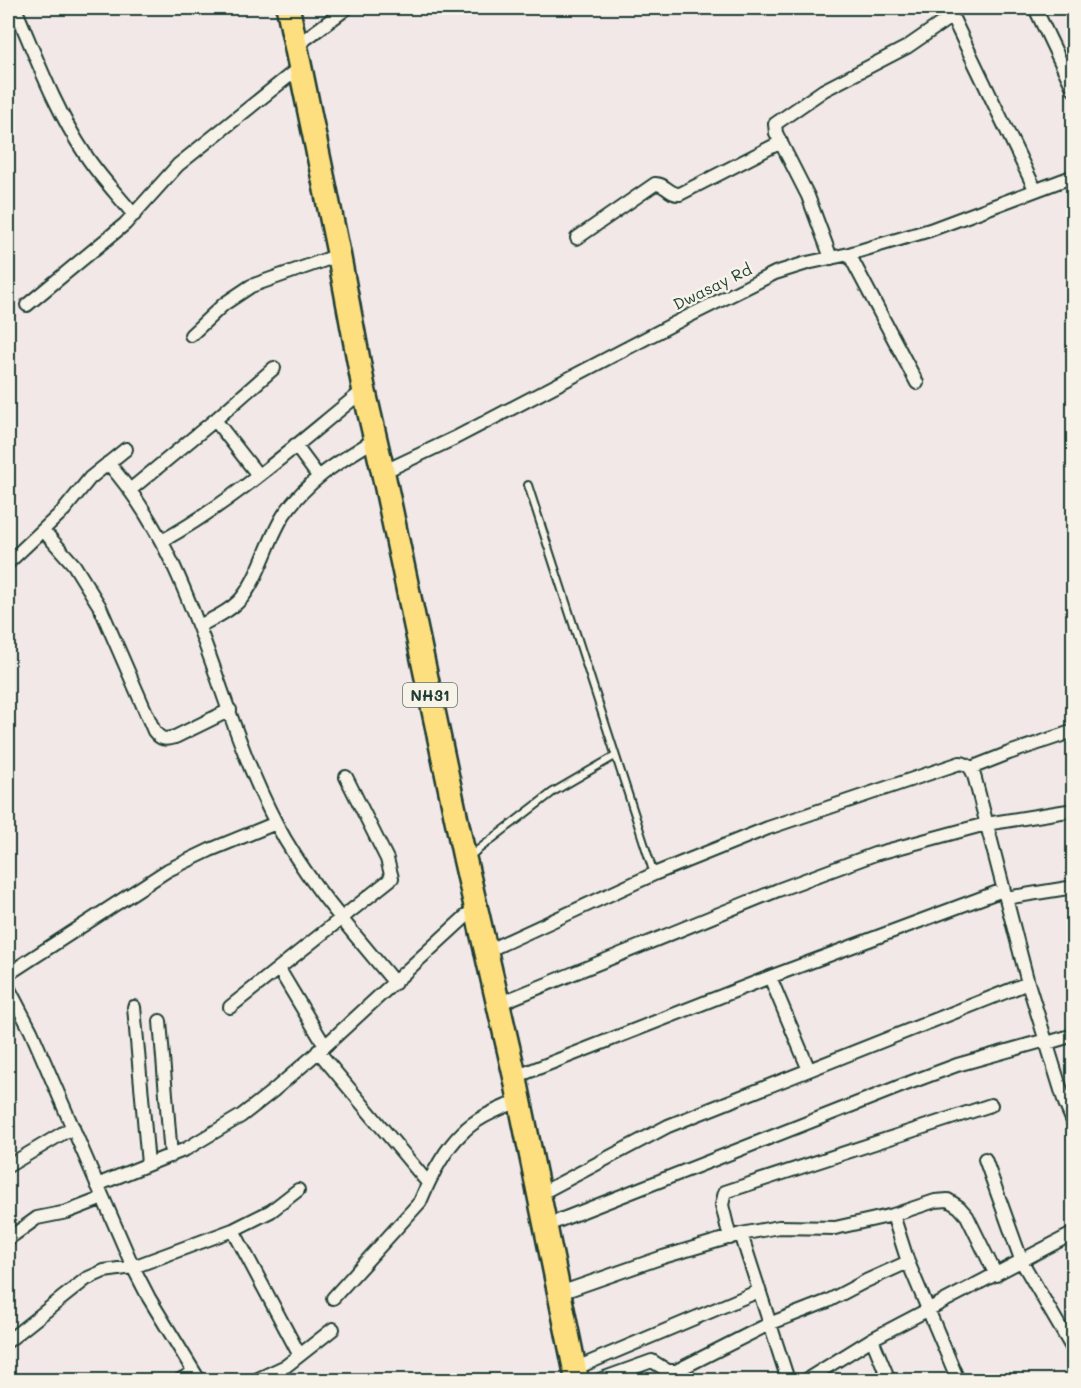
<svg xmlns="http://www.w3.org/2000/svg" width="1081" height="1388" font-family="Mali,sans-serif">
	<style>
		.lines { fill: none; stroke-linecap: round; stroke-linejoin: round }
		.lane-casing { stroke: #1f3d34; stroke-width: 10 }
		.street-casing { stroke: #1f3d34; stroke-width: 16 }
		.highway-casing { stroke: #1f3d34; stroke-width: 27 }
		.lane { stroke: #f7f3e8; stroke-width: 6 }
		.street { stroke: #f7f3e8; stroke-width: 12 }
		.highway { stroke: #fedf80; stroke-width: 22 }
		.labels { text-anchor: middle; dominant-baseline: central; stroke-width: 5; stroke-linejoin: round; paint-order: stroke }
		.shield { fill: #f7f3e8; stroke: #60746a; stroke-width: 1.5 }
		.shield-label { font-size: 15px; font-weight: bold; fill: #1f3d34 }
		.street-label { font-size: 16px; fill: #1f3d34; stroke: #f7f3e8 }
	</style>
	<rect width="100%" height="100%" fill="#f2e8e7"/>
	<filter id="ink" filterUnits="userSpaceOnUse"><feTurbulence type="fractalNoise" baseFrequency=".0167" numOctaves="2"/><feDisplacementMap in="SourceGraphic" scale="12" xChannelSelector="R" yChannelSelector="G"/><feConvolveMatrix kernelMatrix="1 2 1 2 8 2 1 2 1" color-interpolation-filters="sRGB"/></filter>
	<g filter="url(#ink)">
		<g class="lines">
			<defs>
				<path id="lane" d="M528 485 654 874
					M470 856 553 792 615 756"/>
				<path id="street" d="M15 8C36 57 55 109 85 154 99 176 118 195 134 215
					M948 8 1035 189
					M1035 8 1074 90
					M296 46 347 8
					M577 238 655 184C665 183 669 195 680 194L781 142
					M849 254 917 383
					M831 258 808 196 776 133 775 124 824 90 907 47 952 16
					M27 305 125 224 178 165 300 67
					M191 335 224 304 251 286 339 255
					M215 420 258 475
					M295 445 318 476
					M108 463C199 566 214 705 276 823 306 881 353 932 395 983
					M383 472 455 438 677 322 775 273 807 263 849 254 930 230 1074 176
					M130 490 215 420 274 368
					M43 530 74 565 100 607 154 731C161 740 165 740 175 737L230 710
					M162 541C236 500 299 442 364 390
					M8 563 64 510 90 478 126 449
					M199 626C212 619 227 613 238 602 258 583 268 538 285 513 311 477 339 462 376 439
					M971 768 1009 753 1074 731
					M1006 898 1074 887
					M487 951 654 874 768 828 960 763C970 764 973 771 975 779L1028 983 1065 1103 1074 1124
					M279 969 325 1046
					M8 974 168 870 210 850 276 823
					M770 977 809 1070
					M8 987 31 1031 133 1267 149 1298 199 1380
					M498 1004 778 890 875 854 986 824 1074 810
					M134 1007 148 1164
					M230 1007 392 878 387 859 346 777
					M160 1021 171 1156
					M1047 1043 1074 1035
					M318 1051 428 1183
					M515 1077 770 977 1003 890
					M985 1159 1022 1262 1074 1351
					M8 1166 73 1127
					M97 1185 186 1149 241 1116 273 1091 325 1046 477 906
					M538 1195 668 1126 1028 983
					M893 1215 908 1262 958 1380
					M545 1226 906 1084 957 1065 1046 1040
					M233 1230 299 1354
					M741 1234 788 1380
					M730 1238 722 1205 725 1192 991 1105
					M8 1239 37 1218 67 1212 103 1198
					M560 1293 663 1257 741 1234 779 1227 835 1228 893 1215 935 1201 948 1200 959 1207 967 1216 996 1275
					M333 1298 420 1202C430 1178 443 1151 462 1133 477 1117 500 1109 520 1100
					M872 1339 889 1380
					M8 1341 86 1279 104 1271 133 1267 233 1230 271 1211 298 1190
					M574 1369 759 1291
					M180 1380 194 1372
					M256 1380 286 1366 333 1329
					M599 1380 652 1361 668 1371H676L769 1324 828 1301 866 1281 908 1262
					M806 1380 872 1339 1074 1233"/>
				<path id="highway" d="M288 8 339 255 364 390 383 472 465 860 515 1077 577 1380"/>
			</defs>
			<use href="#lane" class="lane-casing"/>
			<use href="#street" class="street-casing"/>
			<use href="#highway" class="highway-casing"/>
			<use href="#lane" class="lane"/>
			<use href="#street" class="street"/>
			<use href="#highway" class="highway"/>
		</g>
	</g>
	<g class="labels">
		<rect class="shield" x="403" y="683" width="54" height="24" rx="4.5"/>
		<g class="shield-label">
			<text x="430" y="695">NH31</text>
		</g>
		<g class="street-label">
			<text transform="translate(712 286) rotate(-26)">Dwasay Rd</text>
		</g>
	</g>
	<rect width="1081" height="1388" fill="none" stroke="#f7f3e8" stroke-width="30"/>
	<rect x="15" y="15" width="1051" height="1358" fill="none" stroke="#1f3d34" stroke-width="2" filter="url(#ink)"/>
</svg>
